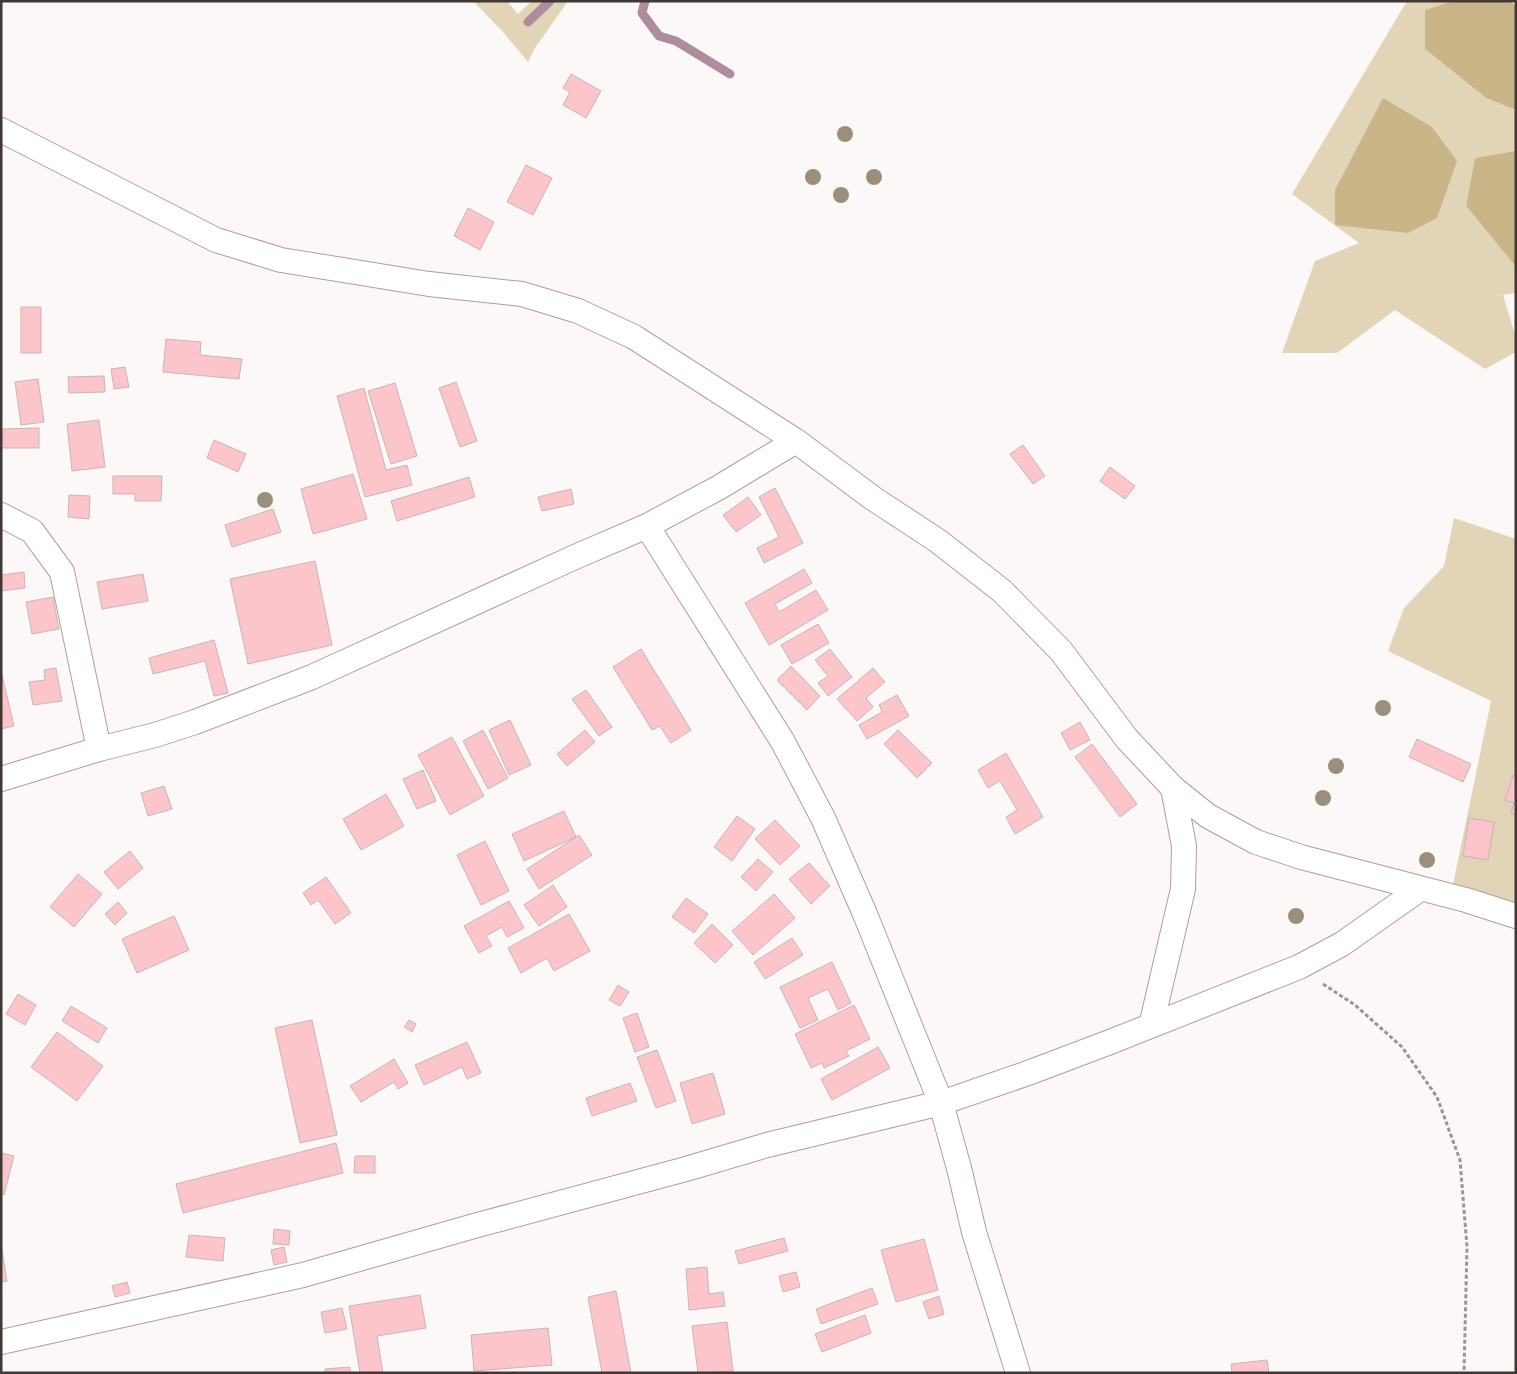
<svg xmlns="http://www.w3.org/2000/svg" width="1517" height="1374" font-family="'Work Sans',sans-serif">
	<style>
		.green { fill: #e2d5b7 }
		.forest { fill: #c9b587 }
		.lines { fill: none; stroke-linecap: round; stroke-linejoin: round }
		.stream { stroke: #af8b9e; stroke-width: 9 }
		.building { fill: #fcc4cb; stroke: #c9b5b7 }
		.minor-casing { stroke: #b19e99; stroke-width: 26 }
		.path { stroke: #9a9492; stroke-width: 3; stroke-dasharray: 4 2.5; stroke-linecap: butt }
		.minor { stroke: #fff; stroke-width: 24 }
		.tree { fill: #998f7a }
	</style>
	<rect width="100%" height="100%" fill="#fcf8f7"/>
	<path class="green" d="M473 1H507L518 14 532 1H568L535 48 528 62 504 33Z
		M1407 1H1453L1425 10V49L1486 98 1516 110V152L1514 151 1475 158 1466 206 1516 267V293L1503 295 1516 338V352L1485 369 1395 310 1337 353H1282L1315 261 1359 243 1292 194Z
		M1454 518 1516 539V911L1451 894 1491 701 1388 651 1404 608 1444 566Z"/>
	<path class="forest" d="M1453 1H1510L1516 6V110L1486 98 1425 49V10Z
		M1383 98 1432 127 1457 161 1437 218 1408 233 1335 225V190Z
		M1514 151 1516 152V267L1466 206 1475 158Z"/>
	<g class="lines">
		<path class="stream" d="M645 1 642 13 659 36 676 41 730 74
			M528 22 550 1"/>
	</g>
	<path class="building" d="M571 74 601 91 586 118 563 105 570 92 563 88Z
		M526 165 552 178 533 215 507 202Z
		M468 208 494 222 480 250 454 236Z
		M21 307H41V353H21Z
		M166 339 201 342 200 355 242 359 239 379 163 372Z
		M125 367 129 387 114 389 111 369Z
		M104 376 105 392 69 393 68 377Z
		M38 379 44 422 21 425 15 382Z
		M456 382 477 441 460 447 439 388Z
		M395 383 417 456 391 464 368 391Z
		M364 388 386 470 407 465 412 485 365 497 337 396Z
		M99 420 105 467 72 471 67 424Z
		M39 428V448H1V429Z
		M214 440 246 454 238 472 207 458Z
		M1023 445 1045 476 1033 484 1010 454Z
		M1110 467 1135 486 1125 499 1100 481Z
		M353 474 367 519 313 534 301 489Z
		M113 476H162L161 501H135V494H113Z
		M469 477 475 497 397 521 391 501Z
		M775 488 803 543 764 563 757 548 779 537 759 497Z
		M571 489 574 504 542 511 538 497Z
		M69 495 90 496 89 519 68 517Z
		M748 497 761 515 736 532 723 515Z
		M273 509 281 532 232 547 225 525Z
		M315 561 332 645 248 664 230 579Z
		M804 569 812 583 775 604 779 612 816 590 828 610 769 645 745 603Z
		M24 572 25 588 1 591V575Z
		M143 574 148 601 102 609 97 582Z
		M53 597 59 629 32 634 26 602Z
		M818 624 829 643 792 664 781 645Z
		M214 640 228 693 214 696 205 661 153 674 149 658Z
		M641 649 691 730 671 743 660 726 652 730 613 667Z
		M830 649 852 677 828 696 818 683 828 676 815 660Z
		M791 666 820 696 807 710 777 680Z
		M56 668 62 701 33 705 29 682 45 680 44 670Z
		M873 668 885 682 866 698 873 707 857 721 837 699Z
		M2 675 14 726 1 729V676Z
		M586 690 612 727 599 736 572 699Z
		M897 695 909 716 867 739 859 725 882 712 879 705Z
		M510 720 531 765 509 775 489 730Z
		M1080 722 1090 740 1070 750 1061 733Z
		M483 730 508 778 488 789 463 741Z
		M585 730 595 742 567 766 557 754Z
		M898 730 932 763 917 778 884 744Z
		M452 737 484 796 450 815 418 755Z
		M1417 739 1471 764 1463 782 1409 757Z
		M1092 744 1137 804 1120 817 1075 757Z
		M1006 753 1043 817 1015 834 1006 817 1017 810 1000 781 988 788 978 770Z
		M423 770 436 801 417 809 403 779Z
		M1513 775H1516V815L1511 813 1514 803 1505 800Z
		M164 786 172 809 148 816 141 793Z
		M386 794 404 826 361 850 343 819Z
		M564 811 576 837 524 861 512 834Z
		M737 816 755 829 732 861 714 847Z
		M1469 818 1494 822 1488 860 1463 856Z
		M775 820 800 846 780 865 755 839Z
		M579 835 592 855 539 889 527 869Z
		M485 841 509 891 481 905 457 855Z
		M130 851 143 868 118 889 104 872Z
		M758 859 773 872 756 891 741 877Z
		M809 863 830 886 811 904 789 879Z
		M78 874 102 894 74 927 50 907Z
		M326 877 351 913 335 924 318 900 311 905 303 893Z
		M553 885 567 907 539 926 524 905Z
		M774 894 795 918 753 955 732 931Z
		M686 898 708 914 694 933 672 917Z
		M509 901 524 928 507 937 502 927 486 936 492 946 479 953 464 926Z
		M118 902 127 913 115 925 105 914Z
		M569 914 590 951 554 971 547 958 521 973 508 948Z
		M174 916 189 950 137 973 122 939Z
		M712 924 733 945 715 963 694 943Z
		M792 938 803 955 765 979 754 962Z
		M832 962 851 1003 838 1010 828 989 808 998 818 1020 800 1028 780 987Z
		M618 985 629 992 620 1006 609 1000Z
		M18 994 36 1005 25 1025 6 1014Z
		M854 1005 870 1039 846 1051 849 1056 824 1068 822 1063 811 1068 795 1034Z
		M71 1006 107 1028 98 1043 62 1021Z
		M637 1013 649 1047 635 1052 623 1018Z
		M312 1020 337 1135 300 1143 275 1028Z
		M409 1020 416 1024 412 1032 404 1027Z
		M57 1032 103 1066 77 1101 31 1067Z
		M467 1042 481 1073 467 1079 462 1067 424 1085 415 1065Z
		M878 1047 890 1068 832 1100 821 1079Z
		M657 1050 676 1101 656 1108 637 1057Z
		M394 1059 408 1083 398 1089 394 1082 361 1102 350 1086Z
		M713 1073 725 1114 692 1124 680 1083Z
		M630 1083 637 1101 592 1116 586 1098Z
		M336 1143 343 1173 183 1213 176 1184Z
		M1 1153 14 1156 4 1195 1 1194Z
		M355 1156H375V1173H354Z
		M274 1229 290 1231 289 1245 273 1244Z
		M189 1235 225 1238 223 1261 186 1257Z
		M784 1238 788 1251 739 1264 735 1251Z
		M924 1239 938 1290 896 1302 881 1250Z
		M1 1244 7 1281 1 1282Z
		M284 1247 287 1262 274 1265 271 1250Z
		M707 1267 709 1294 723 1292 725 1306 689 1310 686 1269Z
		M796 1272 800 1287 783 1292 779 1276Z
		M127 1282 130 1293 115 1297 112 1286Z
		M872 1288 878 1304 821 1324 816 1309Z
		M616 1291 631 1373H602L588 1297Z
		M420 1295 426 1328 377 1336 383 1373H360L349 1306Z
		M939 1296 944 1314 929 1319 923 1302Z
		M342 1308 347 1329 325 1333 321 1312Z
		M865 1315 871 1333 822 1352 815 1334Z
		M727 1322 733 1371 698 1373 692 1326Z
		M548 1328 552 1365 474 1371 471 1335Z
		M1267 1360 1269 1373H1232L1231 1364Z
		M350 1367V1373H325V1369Z"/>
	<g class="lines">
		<defs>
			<path id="minor" d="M1 130 216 240 281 260 429 284 522 294 578 311 634 337 796 441 874 499 938 541 1002 591 1061 651 1127 739 1173 788 1208 816 1256 842 1301 857 1466 900 1516 916
				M1 515 32 531 62 572 99 749
				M647 526 783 742 823 818 865 914 941 1103 960 1172 974 1232 1018 1373
				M1 779 99 749 155 735 195 722 312 677 575 557 647 526 718 488 796 441
				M1151 1026 1183 889 1184 846 1173 788
				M1 1342 303 1275 474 1226 686 1169 767 1145 941 1103 1028 1073 1110 1042 1299 967 1342 944 1420 889"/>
		</defs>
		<use href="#minor" class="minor-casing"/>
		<path class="path" d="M1323 984 1355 1005 1402 1047 1437 1097 1460 1160 1467 1247 1464 1373"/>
		<use href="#minor" class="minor"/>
	</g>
	<g class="tree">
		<circle cx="845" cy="134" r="8"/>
		<circle cx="813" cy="177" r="8"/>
		<circle cx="874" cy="177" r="8"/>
		<circle cx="841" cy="195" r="8"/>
		<circle cx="265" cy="500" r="8"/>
		<circle cx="1383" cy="708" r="8"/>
		<circle cx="1336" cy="766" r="8"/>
		<circle cx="1323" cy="798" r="8"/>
		<circle cx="1427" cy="860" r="8"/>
		<circle cx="1296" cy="916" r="8"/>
	</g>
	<rect width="1517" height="1374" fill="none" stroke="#403836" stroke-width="5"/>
</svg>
